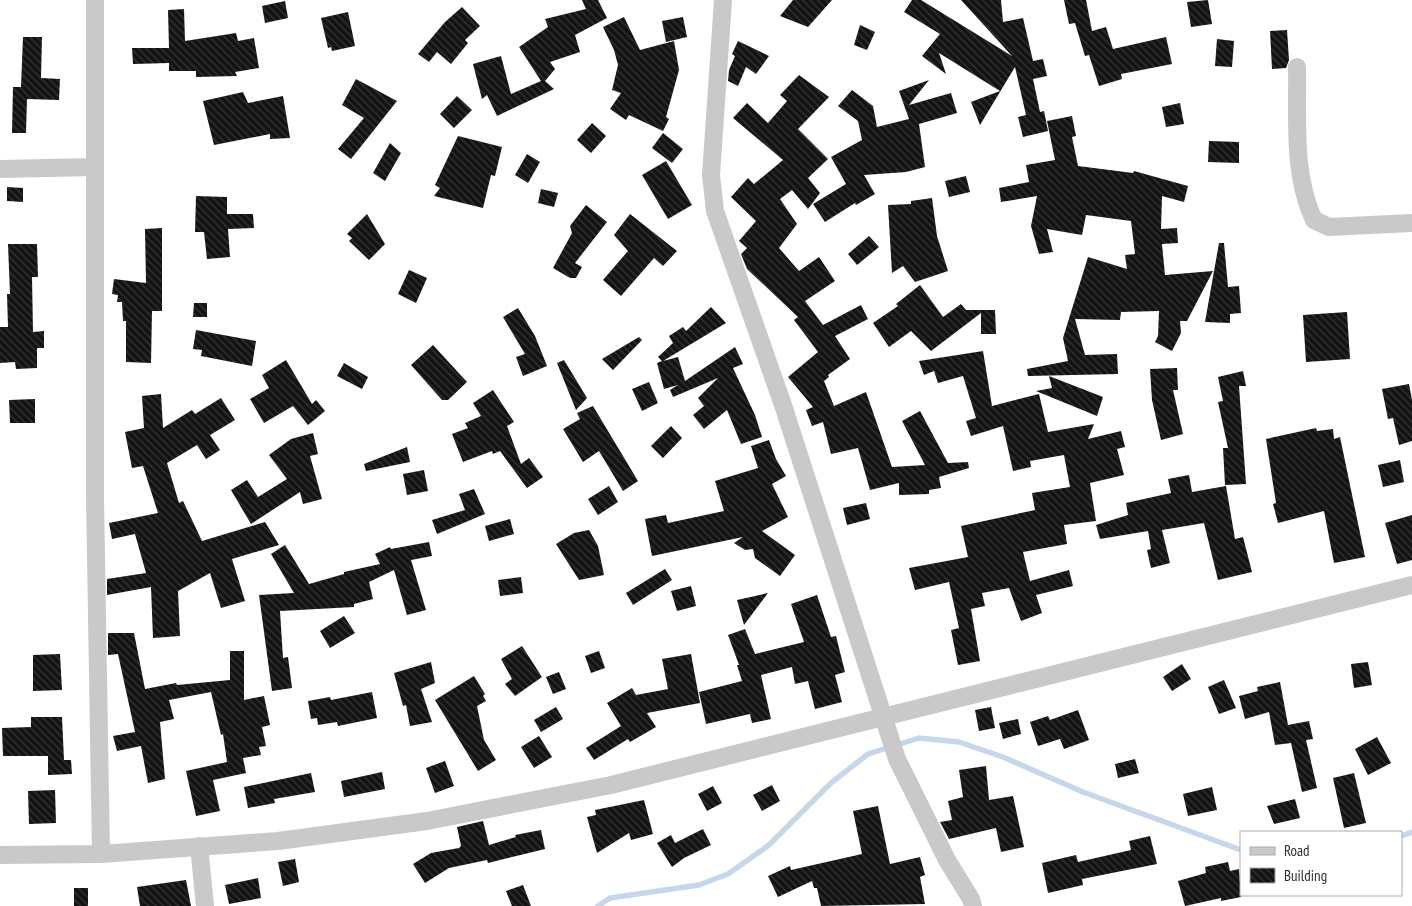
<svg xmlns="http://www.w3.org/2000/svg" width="1412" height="906" font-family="'PT Sans Narrow',sans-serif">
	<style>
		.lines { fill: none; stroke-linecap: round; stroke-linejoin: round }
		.stream { stroke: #c5d7e9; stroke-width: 5.5 }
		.building { fill: url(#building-back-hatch) }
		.minor { stroke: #c9c9c9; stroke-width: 18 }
	</style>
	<defs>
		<pattern id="building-back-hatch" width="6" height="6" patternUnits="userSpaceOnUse" patternTransform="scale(1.25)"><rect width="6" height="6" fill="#131313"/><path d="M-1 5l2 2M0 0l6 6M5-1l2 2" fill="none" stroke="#363636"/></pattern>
	</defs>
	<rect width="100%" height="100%" fill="#fff"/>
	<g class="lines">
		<path class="stream" d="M1401 836 1412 832
			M598 906 610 898 699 885 728 874 769 845 831 783 868 754 919 738 959 742 1003 757 1083 792 1241 850"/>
	</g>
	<path class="building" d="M582 0H598L607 18 575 35 580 52 550 62 555 69 545 81 554 89 497 116 487 95 482 99 473 64 501 56 511 94 541 81 519 47 548 27 545 19 586 9Z
		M793 0H832L808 27 780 16Z
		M912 0H921L1012 56 961 0H1001L1003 22 1023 18 1033 61 1043 59 1047 76 1033 79 1040 112 1044 111 1048 131 1023 137 1018 117 1026 115 1015 67 980 125 971 102 1000 91 939 53 946 74 922 56 940 34 904 12Z
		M1064 0H1086L1092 31 1106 27 1113 49 1166 37 1172 64 1121 74 1122 79 1099 86 1089 55 1085 56 1075 23 1069 24Z
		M1208 0 1212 24 1191 27 1187 2Z
		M285 1 288 18 265 23 262 6Z
		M462 7 480 26 465 40 468 43 451 64 437 52 429 62 418 54 445 22Z
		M184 9 185 41 236 33 238 41 254 38 259 68 235 72 237 76 196 77V71H169V63L133 64 132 48H169L168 10Z
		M348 12 355 46 332 51 331 47 328 48 321 18Z
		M624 17 640 50 674 41 679 70 666 117 669 119 663 131 629 115 626 120 610 109 621 93 612 90 618 65 614 50 603 27Z
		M683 17 687 37 666 42 662 21Z
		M860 25 875 32 867 50 854 45Z
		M1287 30 1289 60 1286 68 1272 69 1270 31Z
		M23 37H42L41 78 60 79 59 100 27 99 26 133H12L13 87H21Z
		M1217 39 1234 41 1232 67 1215 66Z
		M738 41 769 56 756 74 746 67 738 86 728 81 729 70 735 56 732 54Z
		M799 75 829 97 798 129 828 159 808 178 820 193 808 209 792 190 780 199 797 224 779 248 799 271 819 257 835 281 805 301 823 325 861 305 868 319 835 336 850 359 828 375 829 377 824 381 834 406 866 392 892 467 925 465 902 421 920 411 948 463 968 462 969 468 939 477 941 488 929 490V494L899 495V483L870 490 858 448 831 454 823 422 812 426 806 410 813 407 788 377 818 352 794 320 798 317 747 269 741 254 747 248 739 241 756 221 731 197 748 178 754 184 783 160 733 118 747 103 768 123 787 101 780 95Z
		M356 79 397 101 351 159 338 149 364 118 342 105Z
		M929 80 909 105 951 93 957 113 919 124 925 167 906 172 864 175 875 194 856 205 855 203 825 222 813 204 846 184 831 157 862 140 858 121 838 106 852 90 873 106 877 127 909 119 899 91Z
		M243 92 248 103 283 96 290 138 270 139V134L214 145 203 101Z
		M457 96 472 110 454 128 440 114Z
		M1180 103 1184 124 1166 127 1162 107Z
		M1072 116 1076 136 1072 137 1078 166 1133 173 1134 171 1188 186 1184 202 1162 196 1161 229 1177 228 1178 243 1162 244 1165 275 1213 271 1187 321H1180L1181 333 1172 351 1155 342 1158 336 1159 311 1121 312 1120 320 1075 319 1085 355 1117 354 1118 374 1028 376 1027 369 1068 361 1063 338 1088 257 1127 269 1125 255 1135 254 1131 221 1086 215 1082 235 1047 229 1053 252 1039 254 1031 226 1037 196 1001 202 999 188 1029 182 1026 165 1055 160 1047 121Z
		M592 123 606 136 591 153 577 140Z
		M663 133 683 149 672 163 652 148Z
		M458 136 502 147 495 176 491 175 483 208 434 196 440 188 435 185Z
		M1209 141 1239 142V163L1208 162Z
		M390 143 401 153 385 181 373 173Z
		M527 154 540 162 528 183 515 175Z
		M666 161 692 205 668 219 642 175Z
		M966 176 970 192 949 197 945 181Z
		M7 187 23 188V202L7 201Z
		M541 189 558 193 554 207 538 203Z
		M196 196 227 197V214H253L254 228 228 229 230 257 207 259 204 232H195Z
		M932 198 937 236 948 271 915 282 903 266 892 273 888 205 911 204V201Z
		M586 205 607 222 575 263 582 267 576 278H570L553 268 572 233 570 226Z
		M367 214 385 244 369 260 349 241 352 238 347 234Z
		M630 214 677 251 663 266 654 258 621 296 603 280 628 251 614 235Z
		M162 228V311H152L151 363 126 362V321H123L122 302H117L118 295 112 294 114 279 146 283 145 229Z
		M869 236 879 247 857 265 848 254Z
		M1219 243H1224L1228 287 1239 286 1241 313 1230 314V323L1205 322Z
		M8 244H37L38 277H32L33 332 44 331V348H37V368L16 369 15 362 0 363V327H8L7 294H10Z
		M409 270 427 278 416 303 398 294Z
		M920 285 943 317 961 304 966 310H995L996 334H981V313L931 351 911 331 889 347 873 323 898 306 896 304Z
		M194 303H207V317H193Z
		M711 307 726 323 663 361 678 357 685 381 735 347 743 364 733 368 755 415 762 437 741 444 727 410 704 429 693 415 704 406 698 398 718 378 673 397 670 390 678 385 664 389 657 363 662 361 658 357 673 343 669 336 683 327 686 331Z
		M518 308 535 336 547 366 523 376 516 357 525 354 503 317Z
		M1347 312 1350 359 1306 362 1303 315Z
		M196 330 256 341 252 366 201 356 202 350 193 349Z
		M639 337 642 340 613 370 602 359Z
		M433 345 467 382 448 400H442L411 365Z
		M983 351 992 406 1039 394 1048 432 1094 424 1088 439 1121 431 1125 447 1117 449 1124 475 1090 483 1096 521 1064 525 1067 544 1023 552 1030 581 1069 570 1073 586 1036 595 1042 613 1021 621 1009 588 982 593 985 606 971 609 980 661 958 665 951 630 959 628 949 582 915 590 909 568 968 557 961 526 1035 510 1032 493 1070 487 1064 455 1030 461 1031 467 1013 471 1003 426 971 436 966 421 976 418 963 376 938 383 934 371 924 375 919 361Z
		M286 360 312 404 316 400 325 411 308 425 293 406 264 423 250 399 269 388 262 375Z
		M564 360 587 398 576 410 557 363Z
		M344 363 368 377 362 389 337 376Z
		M1177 368 1178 390H1173L1183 434 1161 440 1152 400 1150 369Z
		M1243 371 1246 386H1239L1246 484 1225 485 1223 448H1228L1218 402 1223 401 1218 377Z
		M1049 376 1103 397 1097 416 1036 391 1052 388Z
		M649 382 658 403 642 411 632 389Z
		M1409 384 1412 400V441L1399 445 1393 418 1388 419 1382 389Z
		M493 390 514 422 507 426 521 464 529 458 543 477 527 488 500 451 493 454 492 451 463 462 452 434 468 428 465 423 481 416 473 403Z
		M161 394 163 428 192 410 195 414 221 398 235 420 210 435 220 450 206 459 197 445 167 463 179 503 183 501 202 541 265 522 279 545 232 559 245 601 221 608 210 573 178 591 180 636 153 638 151 587 107 595V579L146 573 135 534 112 539 109 523 158 513 143 466 132 468 125 432 144 428 142 396Z
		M35 399V423H10L9 400Z
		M593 406 638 481 623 491 599 451 583 462 563 429 580 419 577 413Z
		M671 426 682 438 663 458 651 446Z
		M1316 428 1317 431 1333 429 1334 439 1340 437 1365 557 1334 563 1324 511 1278 523 1273 504 1276 503 1266 439Z
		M313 433 318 454 310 456 322 499 303 504 300 492 251 524 231 490 247 480 258 497 287 479 269 455 291 439Z
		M769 440 776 459 786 476 772 484 788 517 762 531 795 555 780 576 755 558 753 549 745 550 734 543 743 537 652 556 645 519 666 515 668 523 724 511 715 481 758 468 751 446Z
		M407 447 410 462 366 471 364 464Z
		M1400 460 1404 482 1383 487 1378 465Z
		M424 470 428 491 407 495 403 474Z
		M1189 475 1192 492 1226 486 1235 539 1243 537 1252 572 1218 580 1204 523 1162 530 1170 563 1151 568 1147 550 1151 549 1148 531 1100 539 1096 525 1128 515 1126 503 1171 493 1168 479Z
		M609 486 618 502 598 515 588 499Z
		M474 489 485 514 437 534 432 520 465 510 459 494Z
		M866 503 870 519 847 525 843 508Z
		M1412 515V560L1397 564 1385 523Z
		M510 519 514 534 489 541 485 526Z
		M589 530 598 546 604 575 579 580 556 544 574 533Z
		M429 542 432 556 411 560 426 610 407 615 394 570 369 582 373 599 354 604V607L280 611 283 658 288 657 292 688 272 691 259 595 294 593 271 554 285 545 309 584 344 574V572L380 564 375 554 390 547 391 549Z
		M665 569 672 580 633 605 626 593Z
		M521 577 523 593 500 596 498 580Z
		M691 586 696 606 677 611 671 591Z
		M768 593 744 625 737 600Z
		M817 595 831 637 836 636 845 672 835 675 842 702 815 709 808 681 795 684 792 667 761 675 771 719 752 723 750 714 706 724 699 692 742 681 737 665H739L728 635 745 629 755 654 804 642 791 604Z
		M344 616 355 633 330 648 320 631Z
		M108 633H134L145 689 176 683 177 685 230 680V651H244V700L264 696 270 725 262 727 266 746 259 747 261 755 243 758 246 773 213 780 220 811 196 816 186 771 227 762 223 734 221 735 211 692 169 700 174 719 160 722 165 779 148 783 141 746 117 751 113 736 135 732 118 654 108 655Z
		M522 646 542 677 515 696 505 684 512 679 501 659Z
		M599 651 605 668 591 673 585 656Z
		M60 654 62 690 33 691V655Z
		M691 654 700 703 647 713 656 727 630 742 628 739 594 760 586 748 621 726 607 703 632 688 636 695 668 689 662 659Z
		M431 662 435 683 421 689 432 722 410 726 406 705 403 706 394 673Z
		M1368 662 1372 685 1354 688 1351 664Z
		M1182 664 1191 679 1172 691 1163 677Z
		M559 672 566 689 553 694 546 677Z
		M474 676 485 694 483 696 486 701 477 706 484 740 496 760 478 771 435 700Z
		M1224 680 1236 708 1219 714 1208 687Z
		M1280 682 1288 725 1309 721 1313 739 1306 740 1317 788 1302 792 1291 743 1275 745 1269 712 1245 719 1239 696 1258 691 1257 687Z
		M372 692 377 718 338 726 337 722 318 725 317 718 311 719 308 701 330 697 331 700Z
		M556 707 563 719 541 732 534 720Z
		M991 707 995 728 979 731 975 710Z
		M1078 710 1089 740 1064 749 1060 739 1038 746 1030 722 1048 716 1050 720Z
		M31 717H62L64 760H71L72 774 48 775V756H3L2 728 31 727Z
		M1018 719 1021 734 1003 739 999 723Z
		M539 736 552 757 534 768 521 747Z
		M1377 737 1391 763 1368 775 1355 749Z
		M1135 759 1139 773 1118 778 1115 764Z
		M445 761 454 786 435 793 426 768Z
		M986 766 989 800 1013 796 1024 847 1001 852 996 828 949 839 940 822 952 820 948 801 963 797 959 770Z
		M382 772 385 789 344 797 341 781Z
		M311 773 315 792 274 799 275 803 248 808 244 787Z
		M1354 773 1366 823 1344 828 1333 778Z
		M772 785 780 801 762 811 753 795Z
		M713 786 722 803 707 811 698 794Z
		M1212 787 1217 810 1188 816 1183 794Z
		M55 790 56 823 29 824 28 791Z
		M1295 799 1300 818 1274 824 1267 806Z
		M644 800 653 834 631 840 629 833 597 853 587 817 596 815 595 810Z
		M878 806 890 864 920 857 925 875 920 877 925 904 821 906 817 888H814L812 881 778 897 768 876 790 866 791 870 862 854 853 811Z
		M483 821 489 845 516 837 515 835 541 830 545 849 488 863 487 860 449 868 425 883 413 864 431 853 459 848 461 846 457 827Z
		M703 829 711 845 684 858 672 867 657 843 671 835 675 843Z
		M1150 836 1157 864 1082 879 1083 885 1048 893 1042 863 1076 855 1078 862 1131 850 1129 841Z
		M295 859 299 882 283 886 278 862Z
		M1228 862 1230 871 1239 869 1241 897 1221 901V898L1185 906 1178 881 1206 873 1205 867Z
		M258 878 261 898 229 904 225 885Z
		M186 880 191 906H140L137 887Z
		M523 885 531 906H512L506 891Z
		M74 888H88V906H74Z"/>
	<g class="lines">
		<path class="minor" d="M95 0V497L101 854
			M723 0 711 175 715 211 783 405 897 759 947 860 971 899 973 906
			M1297 67C1298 116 1292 174 1314 220L1329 227 1412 223
			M0 169 95 167
			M199 846 205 906
			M0 855 101 854 278 841 427 821 611 785 1412 585"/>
	</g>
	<rect x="1240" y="831" width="162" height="65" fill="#ffffff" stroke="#ababab"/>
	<rect x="1250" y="847" width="25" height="8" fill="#c9c9c9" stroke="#ababab"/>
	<text x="1284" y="856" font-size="15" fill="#2c2c2c">Road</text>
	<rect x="1250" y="868" width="25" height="15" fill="url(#building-back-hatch)" stroke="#ababab"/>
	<text x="1284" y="881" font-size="15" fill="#2c2c2c">Building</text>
</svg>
